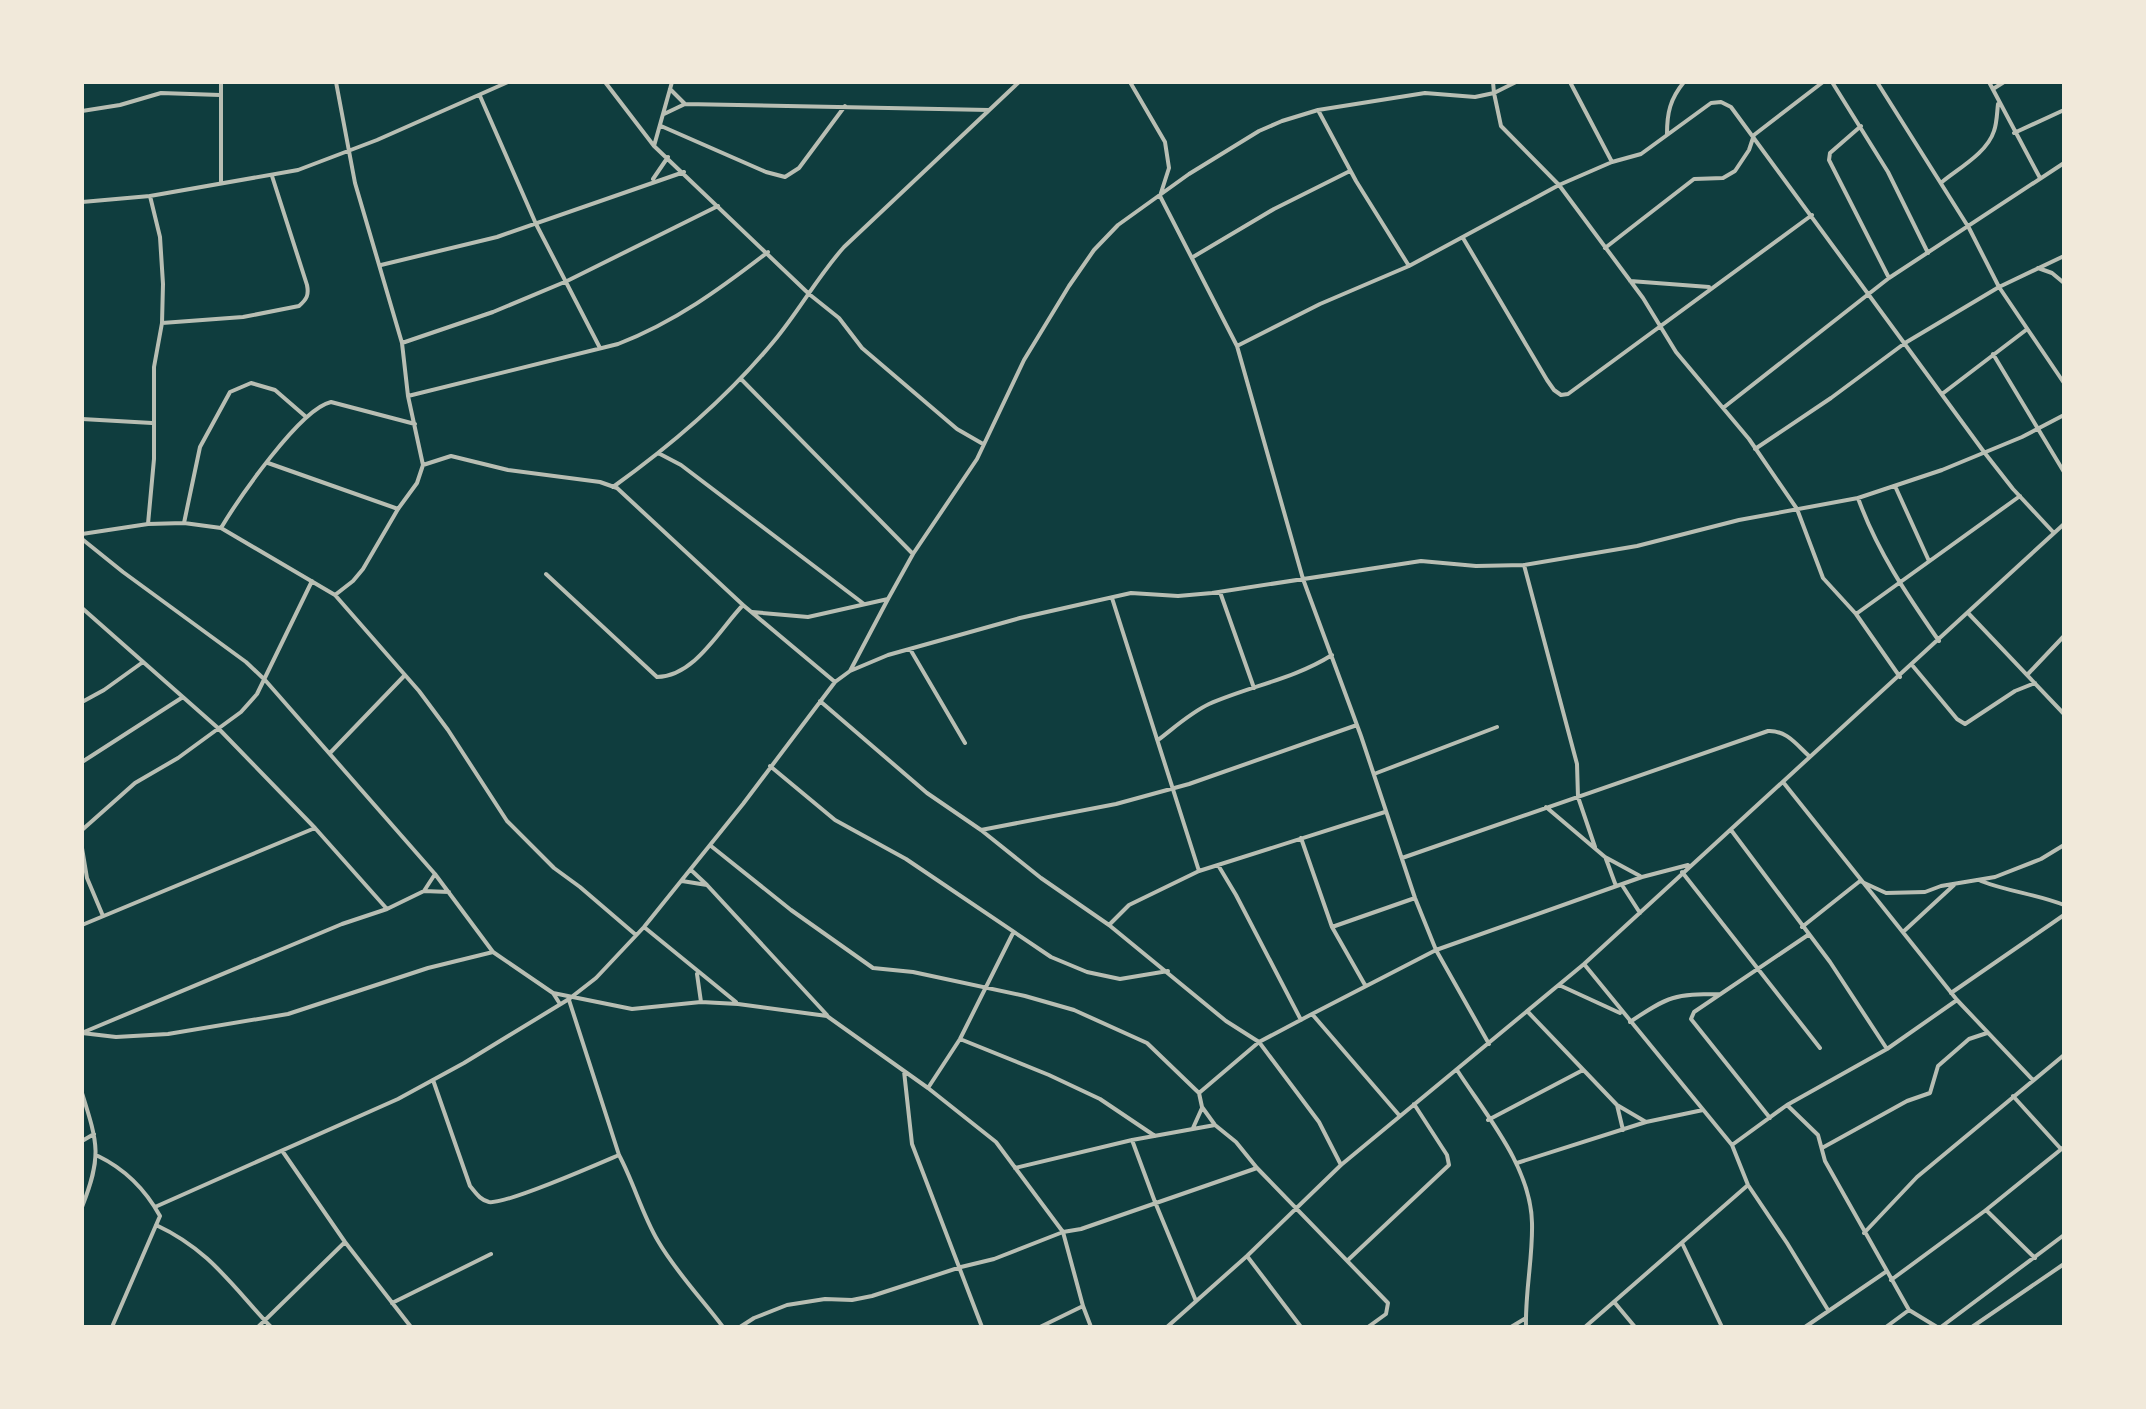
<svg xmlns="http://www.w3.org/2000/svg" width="2146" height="1409" font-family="'PT Sans',sans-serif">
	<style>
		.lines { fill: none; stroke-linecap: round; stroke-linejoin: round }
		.minor { stroke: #b8beb3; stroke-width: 4 }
	</style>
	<rect width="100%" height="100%" fill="#0f3d3e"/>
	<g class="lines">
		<path class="minor" d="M605 82 654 146 809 294 839 318 862 348 957 429 983 444
			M1130 82 1165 142 1169 168 1160 196 1237 346 1303 579 1361 736 1415 898 1436 950 1489 1044
			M1493 82 1494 93 1516 82
			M1570 82 1612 162
			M1832 82 1888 172 1928 253
			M1877 82 1969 228 1999 287 2064 383
			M1989 82 2040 178
			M670 89 685 104
			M1993 89 2004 82
			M480 96 536 224 600 348
			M1318 110 1356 181 1409 266
			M82 111 120 105 161 93 220 95
			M664 114 685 104 989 110
			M661 126 766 172 785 177 799 168 845 106
			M1861 126 1830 153 1829 160 1889 278
			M2014 133 2064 110
			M1667 134C1667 113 1670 99 1684 82
			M654 146 672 82
			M653 179 668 157
			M221 182V82
			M1942 182C1959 168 1987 153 1994 131 1997 123 1997 112 1998 104
			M82 202 150 196 298 170 377 140 508 82
			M1463 238 1547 380 1554 390 1561 395 1568 394 1812 215
			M1605 248 1694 179 1723 178 1735 171 1749 150 1754 135 1823 82
			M1193 257 1274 209 1350 171
			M381 265 497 237 684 172
			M2038 268 2052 273 2064 283
			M1630 281 1709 287
			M162 323 243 317 299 306C307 299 309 295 307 285L272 176
			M402 343 493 312 567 281 718 206
			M1993 354 2064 472
			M741 379 913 554
			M1942 394 2026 330
			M408 396 618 344C675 322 720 289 768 252
			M1723 408 1889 278 2064 163
			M82 419 152 423
			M1755 449 1831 398 1905 343 1999 287 2064 256
			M660 454 681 465 864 604
			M268 463 398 509
			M423 465 451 456 508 470 600 482 617 488 743 605 835 682
			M1895 486 1929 561
			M613 487C673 444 727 398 774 341 799 311 818 276 844 247L1019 82
			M1858 498C1877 551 1907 595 1939 641
			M184 523 200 447 230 392 251 383 275 390 305 416
			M148 524 154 459V367L162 323 163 284 160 237 150 196
			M221 528C239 498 300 409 331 402L415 424
			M82 534 148 524 184 523 221 528 335 595 419 691 448 730 507 821 554 868 580 887 636 935
			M82 539 123 572 246 662 265 680 435 874 493 952 553 993 560 1004
			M1524 565 1577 764 1578 797 1595 847
			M546 574 657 677C695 676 719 630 743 605
			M1220 592 1254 688
			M335 595 353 581 363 569 398 509 417 483 423 465 408 396 402 343 355 183 336 82
			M1112 598 1199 871
			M82 608 218 728 315 828 387 909
			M752 612 808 617 888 599 913 554 977 459 1024 360 1069 286 1094 250 1118 225 1189 174 1259 131 1282 121 1318 110 1425 93 1475 97 1494 93 1501 126 1559 185 1409 266 1320 304 1237 346
			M1856 614 2020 496
			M1969 614 2064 714
			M910 649 965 743
			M1912 665 1957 719 1965 724 2015 691 2035 683
			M850 671 888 599
			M2027 675 2064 636
			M1900 677 1856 614 1823 578 1797 509 1749 439 1676 352 1643 298 1559 185 1612 162 1641 154 1711 103 1721 102 1731 107 1984 452 2013 489 2054 533
			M820 701 927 793 981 830 1041 878 1109 925 1226 1021 1259 1042 1319 1122 1341 1165
			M82 702 104 690 143 662
			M1158 740C1174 728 1190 713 1209 704 1250 686 1294 679 1332 655
			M330 753 405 675
			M82 762 183 697
			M770 766 835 820 906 859 1051 957 1087 972 1120 979 1168 971
			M1374 774 1497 727
			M1783 782 1957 1000 2033 1080
			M1546 807 1605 857 1640 876
			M82 830 135 783 178 758 241 712 257 694 312 581
			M981 830 1116 804 1189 784 1357 725
			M1731 830 1830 962 1887 1049
			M1301 838 1332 927 1365 985
			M711 846 791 910 873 968 913 972 1025 996 1074 1010 1147 1043 1199 1093
			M82 848 87 878 103 916
			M1402 858 1768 731C1786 730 1796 744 1809 756
			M1606 859 1616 886
			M1218 865 1236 895 1301 1020
			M691 870 707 885
			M1682 872 1820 1048
			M682 881 707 885 827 1015
			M1981 881C2009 892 2037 894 2064 905
			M1622 885 1640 913
			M424 891 449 892
			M82 925 315 828
			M1109 925 1129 905 1199 871 1385 812
			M644 927 736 1002
			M1332 927 1415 898
			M1802 927 1860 881 1886 893 1925 892 1941 886 1995 877 2041 859 2064 845
			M1903 932 1954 885
			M1584 964 1732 1145 1748 1185 1787 1243 1828 1310
			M697 974 701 1002
			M1559 985 1620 1013
			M553 993 632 1009 701 1002 738 1004 827 1016 928 1088 996 1142 1063 1232 1083 1306 1091 1327
			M1951 993 2064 915
			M569 1000 619 1155C634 1183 642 1214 658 1241 676 1272 702 1299 723 1327
			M1528 1012 1617 1105 1646 1122
			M1312 1014 1436 950 1642 877 1688 865
			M1630 1022C1668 996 1675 994 1720 994
			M84 1032 342 924 387 909 424 891 435 874
			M82 1033 116 1037 168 1034 288 1014 428 968 493 952
			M960 1039 1049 1075 1100 1099 1155 1136
			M1457 1070C1486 1115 1531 1167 1532 1223 1533 1257 1525 1292 1526 1327
			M904 1071 912 1144 982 1327
			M433 1080 470 1186C476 1193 480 1200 489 1202 505 1205 598 1164 619 1155
			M928 1088 960 1039 1013 933
			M82 1093C98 1144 102 1156 82 1207
			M2013 1096 2061 1149
			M1617 1105 1623 1130
			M1787 1105 1887 1049 1957 1000
			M1770 1118 1691 1019 1694 1012 1808 935
			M1488 1120 1583 1070
			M1193 1128 1202 1108
			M1132 1140 1155 1202 1196 1301
			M82 1141 94 1134
			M1732 1145 1787 1105 1818 1135 1825 1161 1909 1310 1937 1327
			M1822 1148 1907 1101 1930 1093 1938 1066 1969 1039 1987 1033
			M283 1152 345 1242 411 1327
			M98 1156C125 1169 145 1189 160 1216L112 1327
			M1517 1163 1646 1122 1703 1110
			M1015 1168 1132 1140 1215 1125
			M155 1207 398 1099 464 1063 569 999 596 978 644 927 743 804 835 682 850 671 888 655 1020 618 1131 593 1178 596 1212 593 1421 561 1476 566 1524 565 1637 546 1739 520 1858 498 1942 470 2022 437 2064 415
			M1986 1210 2035 1258
			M156 1225C210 1250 232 1286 271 1327
			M1864 1233 1917 1177 2064 1055
			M1682 1243 1722 1327
			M1247 1256 1301 1327
			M1348 1260 1449 1165 1447 1155 1414 1104
			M1891 1280 1986 1210 2064 1147
			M392 1303 491 1254
			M1615 1303 1635 1327
			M258 1327 345 1242
			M740 1327 754 1318 787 1305 825 1299 852 1300 872 1296 961 1267 994 1259 1063 1232 1081 1229 1257 1168
			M1040 1327 1083 1306
			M1167 1327 1247 1256 1341 1165 1584 964 2064 524
			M1368 1327 1386 1314 1388 1303 1257 1168 1236 1142 1215 1125 1202 1107 1199 1093 1259 1042 1312 1014 1399 1115
			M1511 1327 1526 1318
			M1585 1327 1748 1185
			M1805 1327 1887 1271
			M1886 1327 1909 1310
			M1941 1327 2064 1235
			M1972 1327 2064 1264"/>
	</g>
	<rect width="2146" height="1409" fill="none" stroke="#f1e9da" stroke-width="168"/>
</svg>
